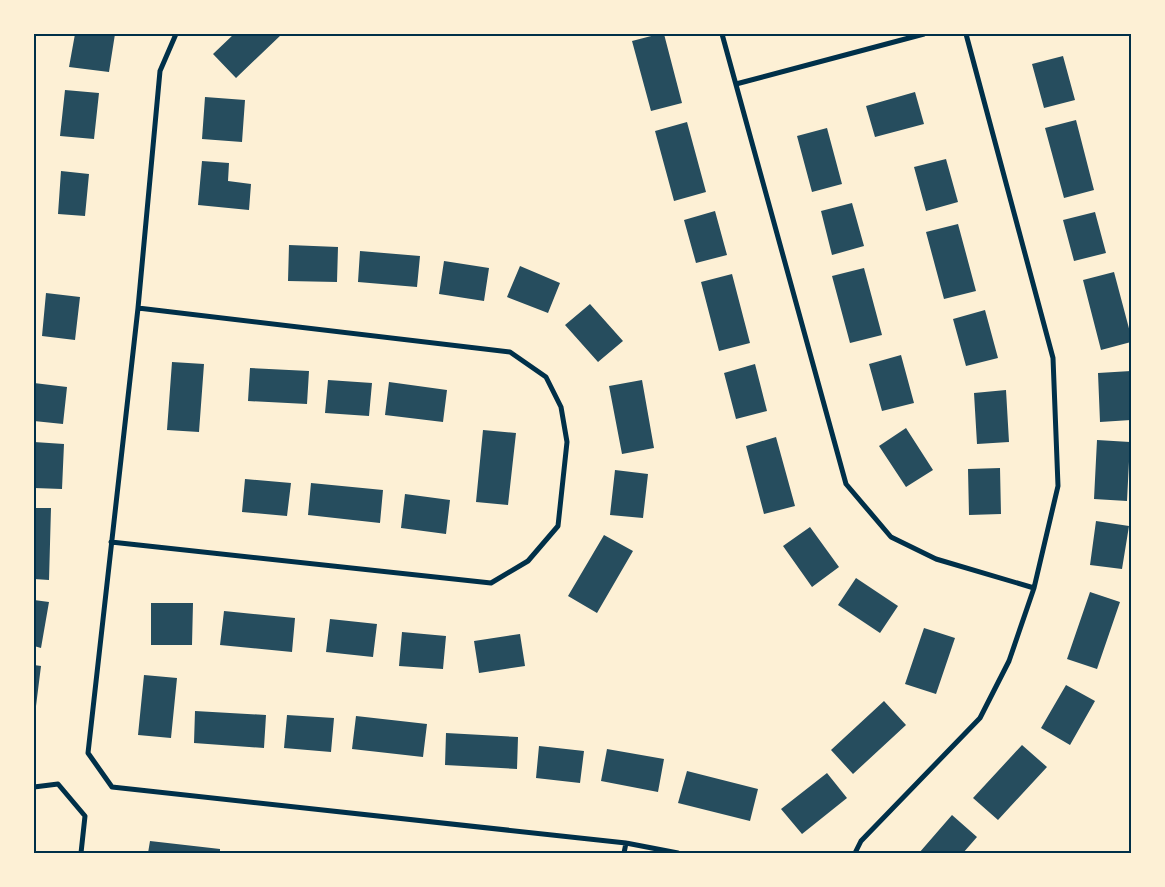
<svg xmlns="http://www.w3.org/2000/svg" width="1165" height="887" font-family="Karla,sans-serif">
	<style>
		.building { fill: #264d5e }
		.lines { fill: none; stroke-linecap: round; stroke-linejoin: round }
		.minor { stroke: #003049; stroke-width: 5 }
		.neatline { fill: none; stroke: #003049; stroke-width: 2 }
	</style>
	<rect width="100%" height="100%" fill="#fdf0d5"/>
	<path class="building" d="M75 34H115L109 72 69 67Z
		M234 34H282L236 78 213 54Z
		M659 34H664L682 103 651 111 632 41Z
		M1063 56 1075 100 1044 108 1032 64Z
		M65 90 99 93 94 139 60 136Z
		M915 92 924 124 875 137 866 106Z
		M205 97 245 100 242 142 202 139Z
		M1076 120 1094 190 1064 198 1045 128Z
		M687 122 706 192 674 201 655 131Z
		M827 128 842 184 812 192 797 136Z
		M946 159 958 202 926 211 914 167Z
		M202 161 229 163 228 181 251 184 249 210 198 205Z
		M61 171 89 174 85 216 58 214Z
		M852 203 864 246 832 255 821 211Z
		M715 211 727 255 696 263 684 220Z
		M1095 212 1106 253 1074 261 1063 220Z
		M958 224 976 291 944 299 926 232Z
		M289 245 338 247 337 282 288 281Z
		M360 251 420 256 417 287 358 282Z
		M444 261 489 268 484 301 439 294Z
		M520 266 560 283 548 313 507 297Z
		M864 268 882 335 850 343 832 276Z
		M1114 272 1131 336V342L1101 350 1083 280Z
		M732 274 750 343 719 351 701 282Z
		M46 293 80 297 75 340 42 336Z
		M590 304 623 341 598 362 565 325Z
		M985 310 998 358 966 366 953 319Z
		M901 355 914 403 882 411 869 364Z
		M172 362 204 364 199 432 167 430Z
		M755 364 767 411 736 419 724 373Z
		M250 368 309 371 307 404 248 401Z
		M1131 371V420L1100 422 1098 373Z
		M328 380 372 383 369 416 325 413Z
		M642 380 654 448 622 454 609 386Z
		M389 382 447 390 443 422 385 415Z
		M34 383 67 387 63 424 34 421Z
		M1006 390 1009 442 977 444 974 393Z
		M906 428 933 470 906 487 879 446Z
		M483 430 516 433 508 505 476 502Z
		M776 437 795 506 764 514 746 446Z
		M1097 440 1130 442 1127 501 1094 499Z
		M34 442 64 444 62 489 34 488Z
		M1000 468 1001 514 969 515 968 469Z
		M615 470 648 474 643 518 610 515Z
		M245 479 291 483 287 516 242 512Z
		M311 483 383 490 380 523 308 515Z
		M405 494 450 500 446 534 401 528Z
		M34 508H51L49 580 34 579Z
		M1096 521 1129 526 1122 569 1090 565Z
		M810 527 839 567 812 587 783 546Z
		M604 535 633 551 597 613 568 596Z
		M856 578 898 606 880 633 838 605Z
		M1090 592 1120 602 1097 669 1067 659Z
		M34 600 49 602 41 648 34 646Z
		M151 603H193L192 645H151Z
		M224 611 295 618 292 652 220 645Z
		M330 619 377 624 373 657 326 652Z
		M924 628 955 638 936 694 905 684Z
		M402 632 446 636 443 669 399 666Z
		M520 634 525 666 479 673 474 641Z
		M34 665 41 666 35 714H34Z
		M144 675 177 678 171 738 138 735Z
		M1066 685 1095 701 1070 745 1041 728Z
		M884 701 906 725 853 774 831 750Z
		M195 711 266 715 264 748 194 743Z
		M287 715 334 718 331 752 284 748Z
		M356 716 427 724 423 757 352 749Z
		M446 733 518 737 517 769 445 765Z
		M1022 745 1047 767 998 820 973 798Z
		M539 746 584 751 580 783 536 778Z
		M607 749 664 759 658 792 601 781Z
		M687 771 758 789 750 821 678 803Z
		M827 773 847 798 802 834 781 809Z
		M952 815 977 837 963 853H919Z
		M150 841 220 849V853H148Z"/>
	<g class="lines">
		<path class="minor" d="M176 34 160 71 138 308 88 753 112 787 626 843 678 853
			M722 34 846 484 891 537 936 559 1034 588
			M736 84 924 34
			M111 542 491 583 528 561 558 526 567 442 561 407 546 377 510 352 138 308
			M34 787 58 784 85 816 81 853
			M624 853 626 843
			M855 853 861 841 980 718 1009 661 1034 588 1058 486 1053 358 966 34"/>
	</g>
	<rect width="1165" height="887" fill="none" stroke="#fdf0d5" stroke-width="70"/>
	<rect x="35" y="35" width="1095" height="817" class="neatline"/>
</svg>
